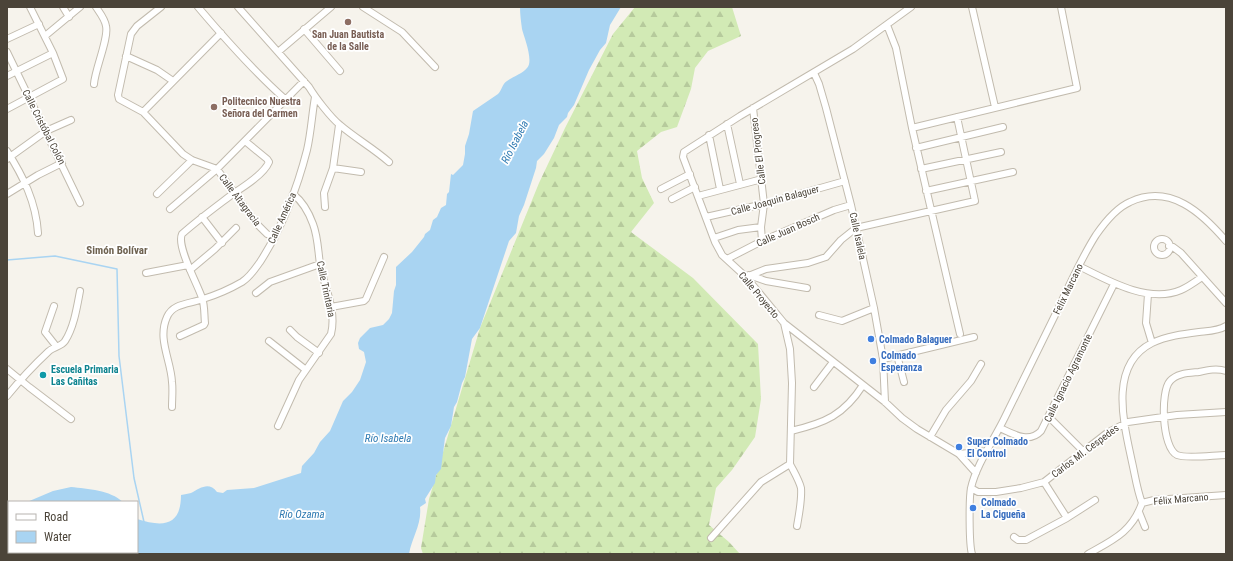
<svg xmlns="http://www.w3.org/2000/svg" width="1233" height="561" font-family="'Roboto Condensed',sans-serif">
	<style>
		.forest { fill: url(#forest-firs) }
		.water { fill: #a9d4f2 }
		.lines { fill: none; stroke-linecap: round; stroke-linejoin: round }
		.stream { stroke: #a9d4f2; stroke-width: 1.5 }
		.minor-casing { stroke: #c2bbae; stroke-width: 8 }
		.minor { stroke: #fff; stroke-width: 6 }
		.education-dot { fill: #8d6e63; stroke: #fff; stroke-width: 1.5 }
		.shop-dot { fill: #3f7fe0; stroke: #fff; stroke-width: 1.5 }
		.culture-dot { fill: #0f9aa8; stroke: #fff; stroke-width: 1.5 }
		.labels { text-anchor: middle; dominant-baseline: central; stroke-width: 3.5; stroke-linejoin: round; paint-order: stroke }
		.education-label { font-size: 10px; font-weight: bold; fill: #785e54; stroke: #fff }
		.street-label { font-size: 10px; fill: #4b4439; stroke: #fff }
		.shop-label { font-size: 10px; font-weight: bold; fill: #366cbe; stroke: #fff; text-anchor: start }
		.culture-label { font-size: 10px; font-weight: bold; fill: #0d838f; stroke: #fff; text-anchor: start }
		.water-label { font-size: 11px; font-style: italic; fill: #2e7ab2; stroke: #fff }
		.neighbourhood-label { font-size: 11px; font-weight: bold; fill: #6e6250; stroke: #fff }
	</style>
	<defs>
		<pattern id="forest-firs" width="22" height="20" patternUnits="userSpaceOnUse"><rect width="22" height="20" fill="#d2eab5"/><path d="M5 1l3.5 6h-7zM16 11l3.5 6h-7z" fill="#b6ca9c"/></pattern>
	</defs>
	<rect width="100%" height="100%" fill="#f6f3ec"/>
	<path class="forest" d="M635 7H732L741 36 708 51 695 68 691 89 677 127 661 132 637 151 642 178 654 203 631 232 693 278 758 344 761 399 755 437 732 470 716 488 709 525 729 542 740 554H423L421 548 429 499 480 328 539 183 565 128 613 34Z"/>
	<path class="water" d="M520 7H621L610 25 606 43 600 50 589 70 574 105 568 113 567 117 559 125 554 138 544 154 537 161 536 168 524 205 519 216 516 233 509 241 480 328 472 339 465 377 462 383 457 402 454 407 451 426 445 438 441 469 436 475 435 483 425 499 426 503 420 507C422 524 412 537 409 554H7V506H9V552H137V519C162 527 181 527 181 495 185 494 188 494 191 493 200 488 209 481 217 492L223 493 227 490 254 488 301 473 302 466 314 453 320 442 330 431 343 401 352 392 360 380 366 362 364 352 359 349 358 343 360 338 370 328 383 325 389 319 392 313 394 291 396 285V267L412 252 424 237 425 234 430 230 433 220 437 217 441 208 446 205 447 194 449 192 451 174 453 175 463 165 465 154V146L469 134 473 111 498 94C502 90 502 84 507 81 514 76 522 74 527 68 534 61 524 37 522 29 521 22 520 14 520 7Z
		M71 487C88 489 110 490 123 502H27L53 491Z"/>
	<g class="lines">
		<path class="stream" d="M7 260 55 256 117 269 119 356 134 478 144 522"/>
		<defs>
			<path id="minor" d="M63 7 69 17
				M161 7 137 26 131 34 118 95 119 99 143 112 183 154 192 160 217 169 256 223 267 234 275 237
				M198 7C226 40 254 72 286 100
				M238 7 309 87C315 97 331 118 340 125 355 138 373 148 389 162
				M363 7 402 32 435 67
				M911 7 853 49 740 116 684 152 683 157 715 242 722 255 746 277 784 323 885 402 902 418 917 429 959 454 976 473
				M972 7 995 107
				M887 25 896 48 912 128 960 334
				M304 29 340 71
				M45 36 80 7
				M7 39 39 24
				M7 52 80 203
				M278 52 331 7
				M126 56 157 70 173 81
				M814 73 819 84 826 108 851 205 874 308 883 359 885 402
				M7 76 53 53
				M94 84C95 69 109 38 106 26 105 19 100 13 96 7
				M753 108 764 204 761 227 762 241
				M7 109 63 79 53 53 30 7
				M143 112 221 33
				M727 124 740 184
				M912 128 1077 88 1061 7
				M709 135 720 189
				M916 148 1003 127
				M7 151C23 176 36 202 38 233
				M7 159 46 131 71 120
				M333 168 361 172
				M921 169 1001 152
				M661 189 690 174
				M926 191 1013 172
				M7 194 38 175 62 163
				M157 194 192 160
				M698 196 762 179
				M672 199 695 187
				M325 207 324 193 333 168 339 125
				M170 209 217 169 304 81
				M202 217 222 243
				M706 217 764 204 845 181
				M714 238 738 230 761 227
				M1154 247a8 8 0 1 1 16 0a8 8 0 1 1-16 0Z
				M1169 246 1173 247 1181 253 1226 303
				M727 259 762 241 834 210 851 205
				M1079 266C1107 280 1148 304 1181 290 1188 287 1195 282 1202 277
				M190 270 215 249 236 228
				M146 273 188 265
				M749 275 766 281 807 288
				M746 277 766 269 808 263 826 257 841 240 856 228 975 201 957 117
				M256 293 270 282 320 264
				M1148 294 1146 323 1152 343
				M54 306 45 332 56 346
				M331 307 364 301 366 299 384 257
				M819 315 842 321 874 308
				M784 323 790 349 792 383 790 464
				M290 330 297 337 319 353
				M180 336 204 325 205 323C204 315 205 306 202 298 198 285 176 246 182 234 199 219 217 206 234 193 245 186 264 174 269 162L267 159 245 141
				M269 341 306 370
				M897 355 904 382
				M883 359 974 337
				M7 369 29 387 71 419
				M1226 371C1217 368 1208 370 1199 372 1189 373 1177 373 1170 381 1160 392 1162 448 1177 455 1186 459 1215 455 1226 455
				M814 387 833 362
				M7 396C20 380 34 365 49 351 54 347 62 346 65 341 74 327 77 307 80 291
				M172 407C172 399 173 390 172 382 171 360 157 339 167 317 173 303 190 304 203 299 216 295 230 289 242 282 250 277 255 269 260 262 282 228 297 189 307 150 311 133 312 114 315 97
				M1049 417 1083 451
				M278 426 299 380 331 334C337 310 324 287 320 264 318 251 318 237 313 224 309 213 302 201 293 194
				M1000 428C1013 434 1029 444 1041 431L1114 284
				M791 431C825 423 844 415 863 385
				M930 437 946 410 971 381 981 364
				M959 454 987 451
				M790 464C794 472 799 480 801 488 802 500 799 514 797 526
				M1044 482 1067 518
				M971 488 978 492H996L1021 488 1044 482 1107 433 1128 422 1177 415 1226 412
				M1142 503C1137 490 1135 475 1132 462 1124 424 1108 365 1152 343 1167 336 1183 334 1199 332 1208 331 1218 331 1226 326
				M1142 503 1154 500 1226 495
				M1139 512 1145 527
				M1014 537 1018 540H1026L1067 518 1095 500
				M711 538 761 482 790 464
				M972 554C969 545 969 498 971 488 976 465 995 438 1005 417 1023 380 1042 342 1060 305 1071 281 1082 257 1096 235 1105 222 1116 208 1130 202 1170 183 1202 213 1226 241
				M1088 554C1113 540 1132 532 1142 503"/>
		</defs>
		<use href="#minor" class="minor-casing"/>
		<use href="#minor" class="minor"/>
	</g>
	<g class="education-dot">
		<circle cx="348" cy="22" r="4"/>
		<circle cx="214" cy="107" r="4"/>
	</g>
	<g class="shop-dot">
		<circle cx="871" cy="339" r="4"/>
		<circle cx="873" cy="361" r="4"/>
		<circle cx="959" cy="447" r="4"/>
		<circle cx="973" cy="508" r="4"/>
	</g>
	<circle class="culture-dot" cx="43" cy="375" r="4"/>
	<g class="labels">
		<g class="education-label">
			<text x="348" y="34">San Juan Bautista<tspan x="348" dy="12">de la Salle</tspan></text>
			<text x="222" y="101" text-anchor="start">Politecnico Nuestra<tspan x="222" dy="12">Señora del Carmen</tspan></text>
		</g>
		<g class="street-label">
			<text transform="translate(44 127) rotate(63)">Calle Cristóbal Colón</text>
			<text transform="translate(758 151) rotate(-97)">Calle El Progreso</text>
			<text transform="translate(240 200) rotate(53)">Calle Altagracia</text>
			<text transform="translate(775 200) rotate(-15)">Calle Joaquin Balaguer</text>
			<text transform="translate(282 218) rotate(-66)">Calle América</text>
			<text transform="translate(788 230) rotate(-24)">Calle Juan Bosch</text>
			<text transform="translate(858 236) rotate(78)">Calle Isalela</text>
			<text transform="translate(326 289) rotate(78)">Calle Trinitaria</text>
			<text transform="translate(1068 289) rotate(-64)">Felix Marcano</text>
			<text transform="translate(759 295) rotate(50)">Calle Proyecto</text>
			<text transform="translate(1068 378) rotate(-64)">Calle Ignacio Agramonte</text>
			<text transform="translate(1085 451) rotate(-37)">Carlos Ml. Cespedes</text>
			<text transform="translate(1181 499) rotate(-5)">Félix Marcano</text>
		</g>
		<g class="shop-label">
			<text x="879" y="339">Colmado Balaguer</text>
			<text x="881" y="355">Colmado<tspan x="881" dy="12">Esperanza</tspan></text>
			<text x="967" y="441">Super Colmado<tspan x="967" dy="12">El Control</tspan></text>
			<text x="981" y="502">Colmado<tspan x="981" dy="12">La Cigueña</tspan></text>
		</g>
		<g class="culture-label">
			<text x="51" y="369">Escuela Primaria<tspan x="51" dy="12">Las Cañitas</tspan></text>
		</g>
		<g class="water-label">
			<text transform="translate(515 142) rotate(-63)">Río Isabela</text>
			<text x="388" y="438">Río Isabela</text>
			<text x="302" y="514">Río Ozama</text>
		</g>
		<g class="neighbourhood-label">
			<text x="117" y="250">Simón Bolívar</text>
		</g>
	</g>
	<rect width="1233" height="561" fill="none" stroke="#4b4439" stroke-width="16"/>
	<rect x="8" y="501" width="130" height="52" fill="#ffffff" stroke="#b7b4b0"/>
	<rect x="16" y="514" width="20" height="6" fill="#ffffff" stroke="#b7b4b0"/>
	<text x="44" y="521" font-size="12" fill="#4b4439">Road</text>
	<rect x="16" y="531" width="20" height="12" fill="#a9d4f2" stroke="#b7b4b0"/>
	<text x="44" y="541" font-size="12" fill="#4b4439">Water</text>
</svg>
